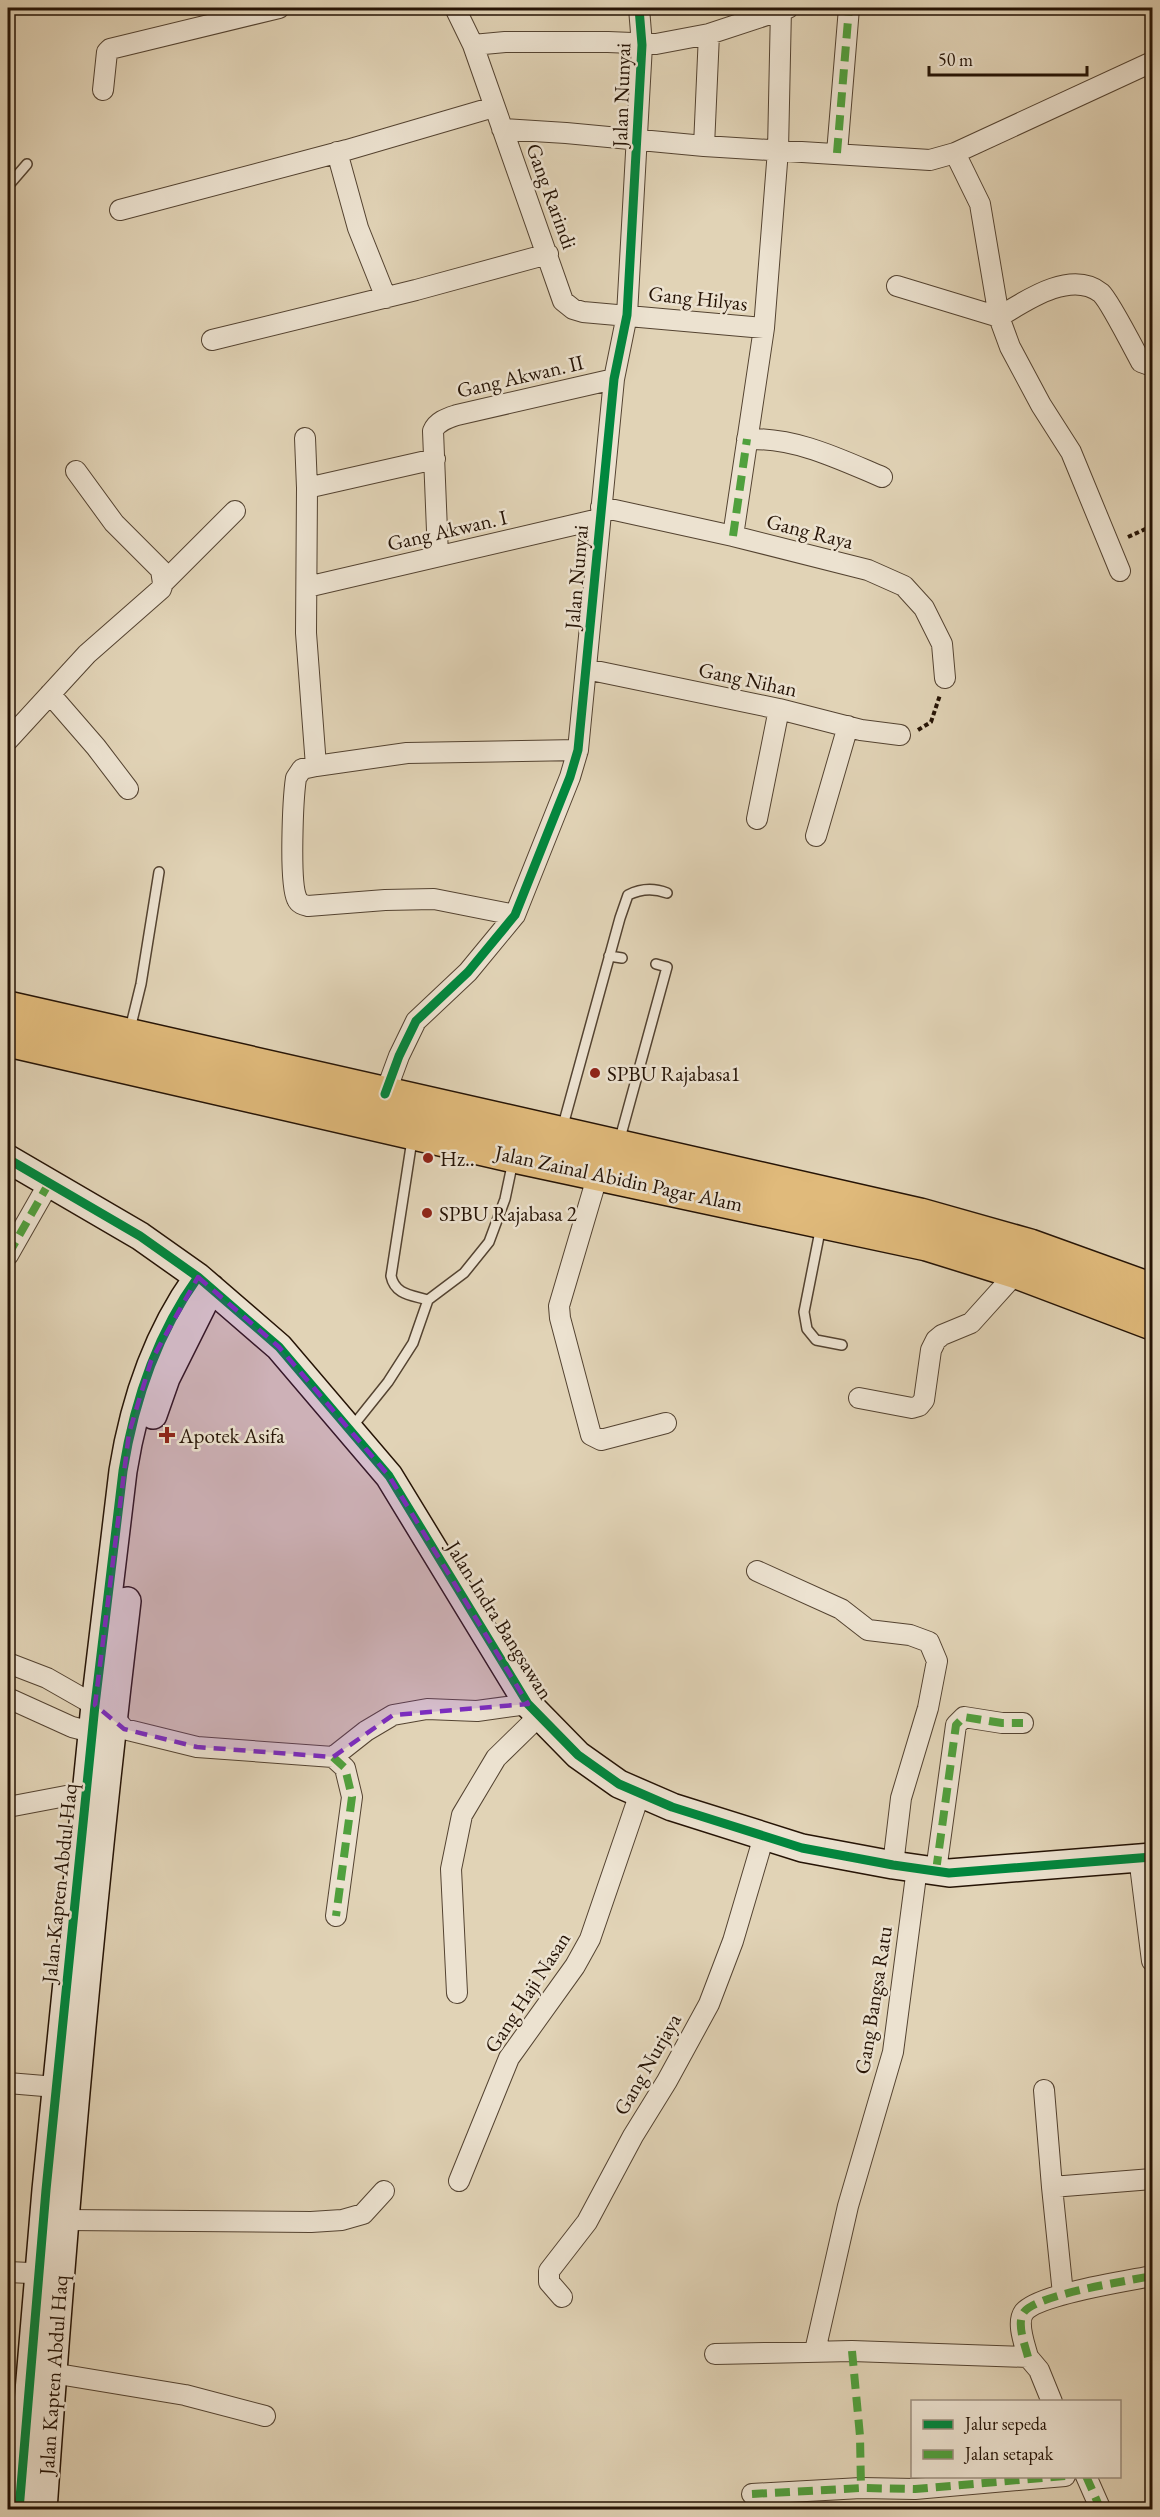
<svg xmlns="http://www.w3.org/2000/svg" width="1160" height="2517" font-family="'EB Garamond',serif">
	<style>
		.lines { fill: none; stroke-linecap: round; stroke-linejoin: round }
		.lane-casing { stroke: #544331; stroke-width: 12 }
		.street-casing { stroke: #544331; stroke-width: 22 }
		.secondary-casing { stroke: #251305; stroke-width: 30 }
		.highway-casing { stroke: #251305; stroke-width: 36 }
		.path { stroke: #251305; stroke-width: 4; stroke-dasharray: 4.5 3; stroke-linecap: butt }
		.lane { stroke: #ece2d0; stroke-width: 9 }
		.street { stroke: #ece2d0; stroke-width: 20 }
		.secondary { stroke: #ece2d0; stroke-width: 27 }
		.highway { stroke: #e0ba7b; stroke-width: 33 }
		.quiet { stroke: #50a03d; stroke-width: 8; stroke-dasharray: 15 8; stroke-linecap: butt }
		.cycleway-casing { stroke: #ece2d0; stroke-width: 13 }
		.cycleway { stroke: #00873e; stroke-width: 9 }
		.marked { fill: #7b2cbf; fill-opacity: 0.2; stroke: #7b2cbf; stroke-width: 4.5; stroke-dasharray: 12 8; stroke-linejoin: round }
		.poi-dot { fill: #8f2418; stroke: #ece2d0; stroke-width: 2 }
		.labels { text-anchor: middle; dominant-baseline: central; stroke-width: 5; stroke-linejoin: round; paint-order: stroke }
		.street-label { font-size: 21px; fill: #251305; stroke: #ece2d0 }
		.poi-label { font-size: 21px; fill: #251305; stroke: #ece2d0; text-anchor: start }
	</style>
	<rect width="100%" height="100%" fill="#e1d3b6"/>
	<filter id="stains"><feTurbulence type="fractalNoise" baseFrequency=".00333" numOctaves="4"/><feColorMatrix values="0 0 0 0 .2 0 0 0 0 .09 0 0 0 0 .02 0 0 0 .5 -.17"/></filter>
	<radialGradient id="worn" r=".72"><stop offset=".6" stop-color="#630" stop-opacity="0"/><stop offset="1" stop-color="#630" stop-opacity=".3"/></radialGradient>
	<g class="lines">
		<defs>
			<path id="lane" d="M8 186 27 164
				M609 956 622 958
				M130 1029 141 984 159 872
				M562 1129 620 918 628 895C640 889 654 888 667 893
				M412 1140 391 1276C395 1295 412 1295 428 1300
				M619 1142 667 967 656 964
				M821 1226 804 1312 807 1329 816 1340 842 1345
				M352 1427 388 1382 413 1343 428 1300 464 1273 489 1242 505 1199 513 1161"/>
			<path id="street" d="M455 8 473 45 563 301 573 309 583 312 764 328
				M473 45 505 42H608L656 44 709 34 788 8
				M103 90 107 52 110 49 279 8
				M502 129 566 133 704 146 930 160 955 153 1152 62
				M704 146 709 34
				M337 152 358 228 386 298
				M837 153 849 8
				M955 153 980 204 999 317 1010 347 1041 405 1071 452 1120 571
				M120 210 347 150 494 107
				M897 286 999 317C1025 301 1071 269 1101 293 1109 300 1134 349 1141 362L1152 366
				M212 340 416 290 548 254
				M305 438 307 488 306 633 316 766
				M747 439C797 438 837 458 882 477
				M307 488 435 459
				M601 507 733 536 868 570 904 586 924 608 942 644 945 678
				M733 536 764 328 778 150 781 8
				M438 556 433 431C437 421 448 418 457 415L614 379
				M163 583 235 511
				M307 587 599 519
				M586 669 779 709 861 730 900 735
				M50 694 96 747 128 789
				M8 740 87 654 161 589 163 583 161 570 114 523 76 471
				M757 819 779 709
				M816 836 848 726
				M515 915 434 899 385 900 308 906C304 905 299 904 297 899 289 883 293 798 296 778L302 769 316 766 407 753 578 750
				M385 1094 399 1056 416 1021 468 972 515 915 570 777 578 750 614 379 627 315 642 45 639 8
				M598 1174 559 1306 560 1318 591 1435 601 1440 666 1423
				M8 1255 49 1183
				M859 1398 912 1408 919 1406 924 1400 931 1350 936 1340 942 1335 971 1323 1017 1272 1020 1265
				M757 1571 841 1609 868 1630 910 1635 929 1642 937 1661 928 1708 901 1798 893 1865
				M8 1663 47 1678 112 1715 124 1729 197 1747 333 1757 366 1731 393 1715 427 1709 477 1711 528 1704
				M8 1698 72 1727 103 1735
				M333 1757 345 1768 352 1797 336 1916
				M8 1807 87 1792
				M1139 1857 1152 1961
				M936 1871 956 1725 964 1717 1002 1723H1023
				M457 1993 451 1869 462 1815 496 1758 539 1716
				M8 2083 56 2087
				M1044 2090 1052 2187
				M459 2181 509 2058 575 1966 590 1939 640 1793
				M65 2220 311 2222 342 2220 363 2214 384 2191
				M8 2272 51 2274
				M1063 2294 1052 2187 1152 2179
				M562 2297 549 2282V2271L587 2222 633 2136 667 2081 709 2004 733 1941 764 1836
				M815 2351 848 2206 893 2052 917 1868
				M715 2354 852 2351 1028 2357 1039 2370 1052 2402
				M1028 2357C1025 2345 1016 2323 1024 2312 1039 2294 1127 2281 1152 2276
				M52 2373 185 2395 265 2416
				M1086 2476 1101 2510
				M752 2494 861 2488 915 2489 1065 2476"/>
			<path id="secondary" d="M8 1159 140 1236 198 1277 279 1347 389 1476 528 1704 578 1755 619 1784 672 1807 802 1848 893 1865 949 1873 1152 1857
				M153 1415 166 1378 211 1288
				M19 2510 46 2190 95 1705 123 1471C134 1402 157 1334 198 1277
				M43 2510C64 2206 91 1903 127 1601"/>
			<path id="highway" d="M8 1008 920 1215 1030 1246 1152 1290
				M8 1040 514 1156 927 1244 1017 1272 1152 1323"/>
		</defs>
		<use href="#lane" class="lane-casing"/>
		<use href="#street" class="street-casing"/>
		<use href="#secondary" class="secondary-casing"/>
		<use href="#highway" class="highway-casing"/>
		<path class="path" d="M1128 537 1152 526
			M918 730 931 722 940 695"/>
		<use href="#lane" class="lane"/>
		<use href="#street" class="street"/>
		<use href="#secondary" class="secondary"/>
		<use href="#highway" class="highway"/>
		<path class="quiet" d="M837 153 849 8
			M733 536 747 439
			M8 1255 49 1183
			M333 1757 345 1768 352 1797 336 1916
			M936 1871 956 1725 964 1717 1002 1723H1023
			M852 2351 860 2436 861 2488
			M1028 2357C1025 2345 1016 2323 1024 2312 1039 2294 1127 2281 1152 2276
			M1086 2476 1101 2510
			M752 2494 861 2488 915 2489 1065 2476"/>
		<defs>
			<path id="cycleway" d="M385 1094 399 1056 416 1021 468 972 515 915 570 777 578 750 614 379 627 315 642 45 639 8
				M8 1159 140 1236 198 1277 279 1347 389 1476 528 1704 578 1755 619 1784 672 1807 802 1848 893 1865 949 1873 1152 1857
				M19 2510 46 2190 95 1705 123 1471C134 1402 157 1334 198 1277"/>
		</defs>
		<use href="#cycleway" class="cycleway-casing"/>
		<use href="#cycleway" class="cycleway"/>
	</g>
	<path class="marked" d="M198 1277 279 1347 389 1476 528 1704 393 1715 333 1757 197 1747 124 1729 95 1705 129 1433 151 1361Z"/>
	<g class="poi-dot">
		<circle cx="595" cy="1073" r="6"/>
		<circle cx="428" cy="1158" r="6"/>
		<circle cx="427" cy="1213" r="6"/>
		<path d="M164 1426h6v6h6v6h-6v6h-6v-6h-6v-6h6z"/>
	</g>
	<g class="labels">
		<g class="street-label">
			<text transform="translate(621 95) rotate(-88)">Jalan Nunyai</text>
			<text transform="translate(552 196) rotate(70)">Gang Rarindi</text>
			<text transform="translate(698 298) rotate(6)">Gang Hilyas</text>
			<text transform="translate(520 376) rotate(-13)">Gang Akwan. II</text>
			<text transform="translate(447 530) rotate(-13)">Gang Akwan. I</text>
			<text transform="translate(810 531) rotate(14)">Gang Raya</text>
			<text transform="translate(576 577) rotate(-85)">Jalan Nunyai</text>
			<text transform="translate(748 679) rotate(12)">Gang Nihan</text>
			<text transform="translate(619 1178) rotate(12)">Jalan Zainal Abidin Pagar Alam</text>
			<text transform="translate(500 1620) rotate(58)">Jalan Indra Bangsawan</text>
			<text transform="translate(59 1883) rotate(-84)">Jalan Kapten Abdul Haq</text>
			<text transform="translate(527 1992) rotate(-57)">Gang Haji Nasan</text>
			<text transform="translate(873 2000) rotate(-81)">Gang Bangsa Ratu</text>
			<text transform="translate(647 2064) rotate(-60)">Gang Nurjaya</text>
			<text transform="translate(53 2375) rotate(-86)">Jalan Kapten Abdul Haq</text>
		</g>
		<g class="poi-label">
			<text x="607" y="1073">SPBU Rajabasa1</text>
			<text x="440" y="1158">Hz..</text>
			<text x="439" y="1213">SPBU Rajabasa 2</text>
			<text x="179" y="1435">Apotek Asifa</text>
		</g>
	</g>
	<rect width="1160" height="2517" fill="none" stroke="#e1d3b6" stroke-width="30"/>
	<rect x="9" y="9" width="1142" height="2499" fill="none" stroke="#251305" stroke-width="3"/>
	<rect x="15" y="15" width="1130" height="2487" fill="none" stroke="#251305" stroke-width="1.5"/>
	<rect x="911" y="2400" width="210" height="78" fill="#ece2d0" stroke="#9c8f7f" stroke-width="1.5"/>
	<rect x="923" y="2420" width="30" height="9" fill="#00873e" stroke="#9c8f7f" stroke-width="1.5"/>
	<text x="965" y="2430" font-size="18" fill="#251305">Jalur sepeda</text>
	<rect x="923" y="2450" width="30" height="9" fill="#50a03d" stroke="#9c8f7f" stroke-width="1.5"/>
	<text x="965" y="2460" font-size="18" fill="#251305">Jalan setapak</text>
	<path d="M929 66v9h158v-9" fill="none" stroke="#251305" stroke-width="3"/>
	<text x="938" y="66" font-size="18" fill="#251305" stroke="#ece2d0" stroke-width="4.5" paint-order="stroke">50 m</text>
	<rect width="100%" height="100%" filter="url(#stains)"/>
	<rect width="100%" height="100%" fill="url(#worn)"/>
</svg>
